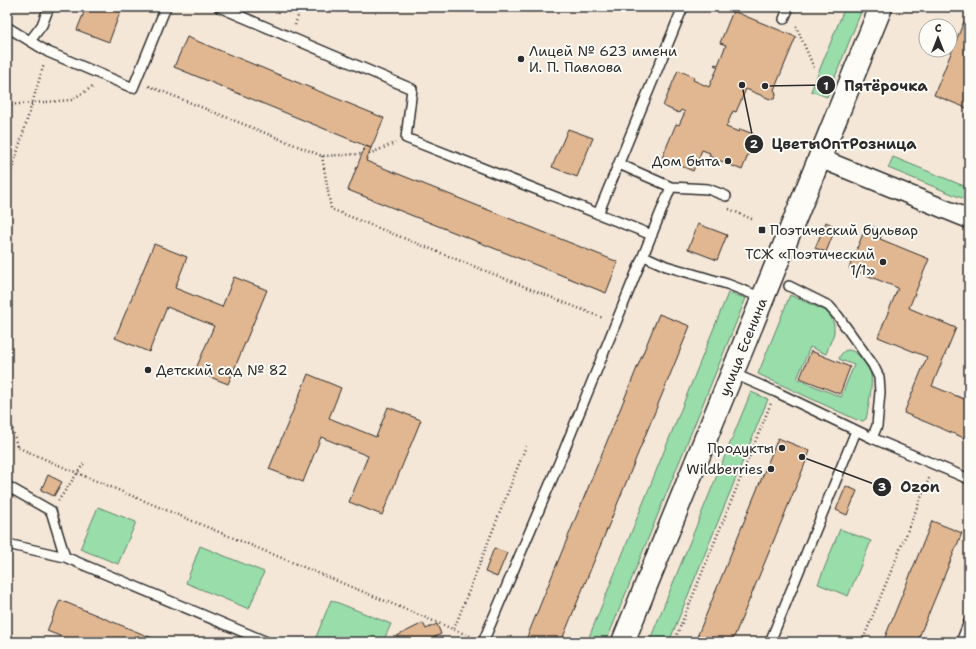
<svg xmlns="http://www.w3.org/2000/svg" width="976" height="649" font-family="'Shantell Sans',sans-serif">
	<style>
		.green { fill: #98ddaa; stroke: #62846a }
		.building { fill: #e1b791; stroke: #2b2b2b }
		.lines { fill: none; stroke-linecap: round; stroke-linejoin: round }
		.lane-casing { stroke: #2b2b2b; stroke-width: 12 }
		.street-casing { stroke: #2b2b2b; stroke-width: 21 }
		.secondary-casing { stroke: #2b2b2b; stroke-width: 25 }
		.path { stroke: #2b2b2b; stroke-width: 2.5; stroke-dasharray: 1 3; stroke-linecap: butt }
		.lane { stroke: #fdfcf7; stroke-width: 9 }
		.street { stroke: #fdfcf7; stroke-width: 18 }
		.secondary { stroke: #fdfcf7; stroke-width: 22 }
		.poi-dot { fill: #2b2b2b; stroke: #fdfcf7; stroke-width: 1.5 }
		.labels { text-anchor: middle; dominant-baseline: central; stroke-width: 4; stroke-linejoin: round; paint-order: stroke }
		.poi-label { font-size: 14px; fill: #2b2b2b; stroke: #fdfcf7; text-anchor: end }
		.street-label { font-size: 14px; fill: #2b2b2b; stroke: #fdfcf7 }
		.leader { fill: none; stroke: #2b2b2b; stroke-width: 1.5 }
		.callout-dot { fill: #2b2b2b; stroke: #fdfcf7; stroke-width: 1.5 }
		.mark-label { font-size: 12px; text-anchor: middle; font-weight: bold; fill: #fff }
		.callout-label { font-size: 15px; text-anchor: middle; font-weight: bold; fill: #2b2b2b; stroke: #fdfcf7; stroke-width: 4; stroke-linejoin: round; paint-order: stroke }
	</style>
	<rect width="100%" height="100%" fill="#f5e7d8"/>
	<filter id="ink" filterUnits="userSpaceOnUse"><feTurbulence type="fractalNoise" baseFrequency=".025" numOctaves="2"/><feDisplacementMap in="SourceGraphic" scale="8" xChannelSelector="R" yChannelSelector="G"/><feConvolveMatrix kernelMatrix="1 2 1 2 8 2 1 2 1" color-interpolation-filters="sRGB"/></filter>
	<g filter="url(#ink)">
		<path class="green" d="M845 7H863L827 97 811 91Z
			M893 157 969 188V201L888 168Z
			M728 293 746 298 606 642H587Z
			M790 295 826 311 831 317 834 325V333L826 354 810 347 797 379 841 397 854 365 839 359C847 336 868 363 871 375 873 382 868 411 866 419L863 421 857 420 758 374Z
			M751 392 768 399 669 642H649Z
			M98 507 136 522 118 564 80 549Z
			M840 529 871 541 848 596 818 584Z
			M200 546 264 572 249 609 186 583Z
			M331 600 391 624 383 642H327L316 637Z"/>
		<path class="building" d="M86 7H122L109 42 77 30Z
			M969 9V109L934 95Z
			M733 11 796 37 774 90 775 91 776 95 775 98 774 99H770L746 89 736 112 733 111 726 127 739 132 740 129 756 135 742 170 709 156 710 153 702 150 693 171 662 158 676 124 679 125 685 112 681 110 679 113 663 106 678 70 694 77 693 80 709 87 718 67 714 65 715 64 718 65 726 45 720 43Z
			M187 37 384 118 371 148 174 67Z
			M568 129 593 138 577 177 552 167Z
			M365 146 371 148 366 161 618 262 606 293 348 190Z
			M826 222 836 227 826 252 815 248Z
			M698 224 727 235 717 260 688 249Z
			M867 224 883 231 880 239 929 259 909 308 956 328 932 386 969 401V440L904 413 927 357 878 337 898 288 849 268Z
			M154 244 187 257 175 288 222 307 234 277 267 290 228 384 195 371 214 326 167 307 149 352 115 338Z
			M659 314 690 326 561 642H525Z
			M811 351 850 367 840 394 800 378Z
			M308 374 341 388 329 418 376 437 388 407 421 420 382 515 349 502 368 456 321 437 303 482 269 469Z
			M778 438 810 451 799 479 732 642H695Z
			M48 475 62 482 54 496 41 490Z
			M846 486 857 491 847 515 836 510Z
			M932 521 962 533 924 625 917 642H883Z
			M494 548 507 553 497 577 485 572Z
			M60 600 152 638 163 642H75L47 631Z
			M423 623 426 629 437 624 441 634 425 642H400L397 636Z"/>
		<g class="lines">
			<defs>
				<path id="lane" d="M219 7 412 89 406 138 652 235
					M784 19 789 7
					M7 27 48 52 133 88 166 7
					M30 41 42 25 49 7
					M619 164 671 187 708 189 726 196
					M598 214 683 7
					M644 256 666 266 727 284 763 298
					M789 286 829 306 838 316 873 365 879 377 880 392 877 426 872 438
					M732 373 776 392 872 438 969 479
					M7 486 51 511 65 557
					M7 544 65 557 267 642
					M483 642 561 458 671 187
					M770 642 856 431
					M961 642 969 622"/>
				<path id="street" d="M819 158 969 219"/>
				<path id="secondary" d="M623 642 881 7"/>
			</defs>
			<use href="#lane" class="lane-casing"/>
			<use href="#street" class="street-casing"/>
			<use href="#secondary" class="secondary-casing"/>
			<path class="path" d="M295 25 301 7
				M796 26 815 70
				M149 86 322 156 362 154
				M7 105 71 100 94 86
				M369 154 395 143
				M322 156 331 209 603 318
				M7 186 44 64
				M729 209 754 220
				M7 406 17 447 77 473 472 637
				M58 501 85 462
				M454 629 526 446
				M674 642 771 403
				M862 642 930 476"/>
			<use href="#lane" class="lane"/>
			<use href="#street" class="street"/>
			<use href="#secondary" class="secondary"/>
		</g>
	</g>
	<g class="poi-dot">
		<circle cx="521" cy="59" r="4"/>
		<circle cx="728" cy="161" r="4"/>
		<rect x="758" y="226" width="8" height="8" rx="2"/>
		<circle cx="883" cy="262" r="4"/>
		<circle cx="148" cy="370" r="4"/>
		<circle cx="782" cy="448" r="4"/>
		<circle cx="771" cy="469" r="4"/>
	</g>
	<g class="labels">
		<g class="poi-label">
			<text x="529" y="51" text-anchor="start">Лицей № 623 имени<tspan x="529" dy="16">И. П. Павлова</tspan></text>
			<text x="720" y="161">Дом быта</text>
			<text x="770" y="230" text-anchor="start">Поэтический бульвар</text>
			<text x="875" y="254">ТСЖ «Поэтический<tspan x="875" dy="16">1/1»</tspan></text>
			<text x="156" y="370" text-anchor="start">Детский сад № 82</text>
			<text x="774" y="448">Продукты</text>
			<text x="763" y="469">Wildberries</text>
		</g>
		<g class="street-label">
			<text transform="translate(743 347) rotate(-68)">улица Есенина</text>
		</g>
	</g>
	<path class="leader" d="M765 86L826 85M742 85L754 144M802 457L882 487"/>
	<g class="callout-dot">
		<circle cx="765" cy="86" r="4"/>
		<circle cx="742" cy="85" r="4"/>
		<circle cx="802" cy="457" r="4"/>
		<circle cx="826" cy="85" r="10"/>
		<circle cx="754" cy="144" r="10"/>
		<circle cx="882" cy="487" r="10"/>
	</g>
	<g class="mark-label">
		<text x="826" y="90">1</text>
		<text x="754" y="148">2</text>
		<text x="882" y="491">3</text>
	</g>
	<g class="callout-label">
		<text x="886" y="91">Пятёрочка</text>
		<text x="844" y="149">ЦветыОптРозница</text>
		<text x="920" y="492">Ozon</text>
	</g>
	<rect width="976" height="649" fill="none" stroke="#fdfcf7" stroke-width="24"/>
	<rect x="12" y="12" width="952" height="625" fill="none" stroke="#2b2b2b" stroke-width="1.5" filter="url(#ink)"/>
	<g transform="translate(938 38)"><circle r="19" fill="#fdfcf7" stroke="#a9a8a5"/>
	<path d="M0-3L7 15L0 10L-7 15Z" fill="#2b2b2b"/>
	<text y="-6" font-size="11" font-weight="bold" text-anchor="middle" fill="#2b2b2b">С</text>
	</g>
</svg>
